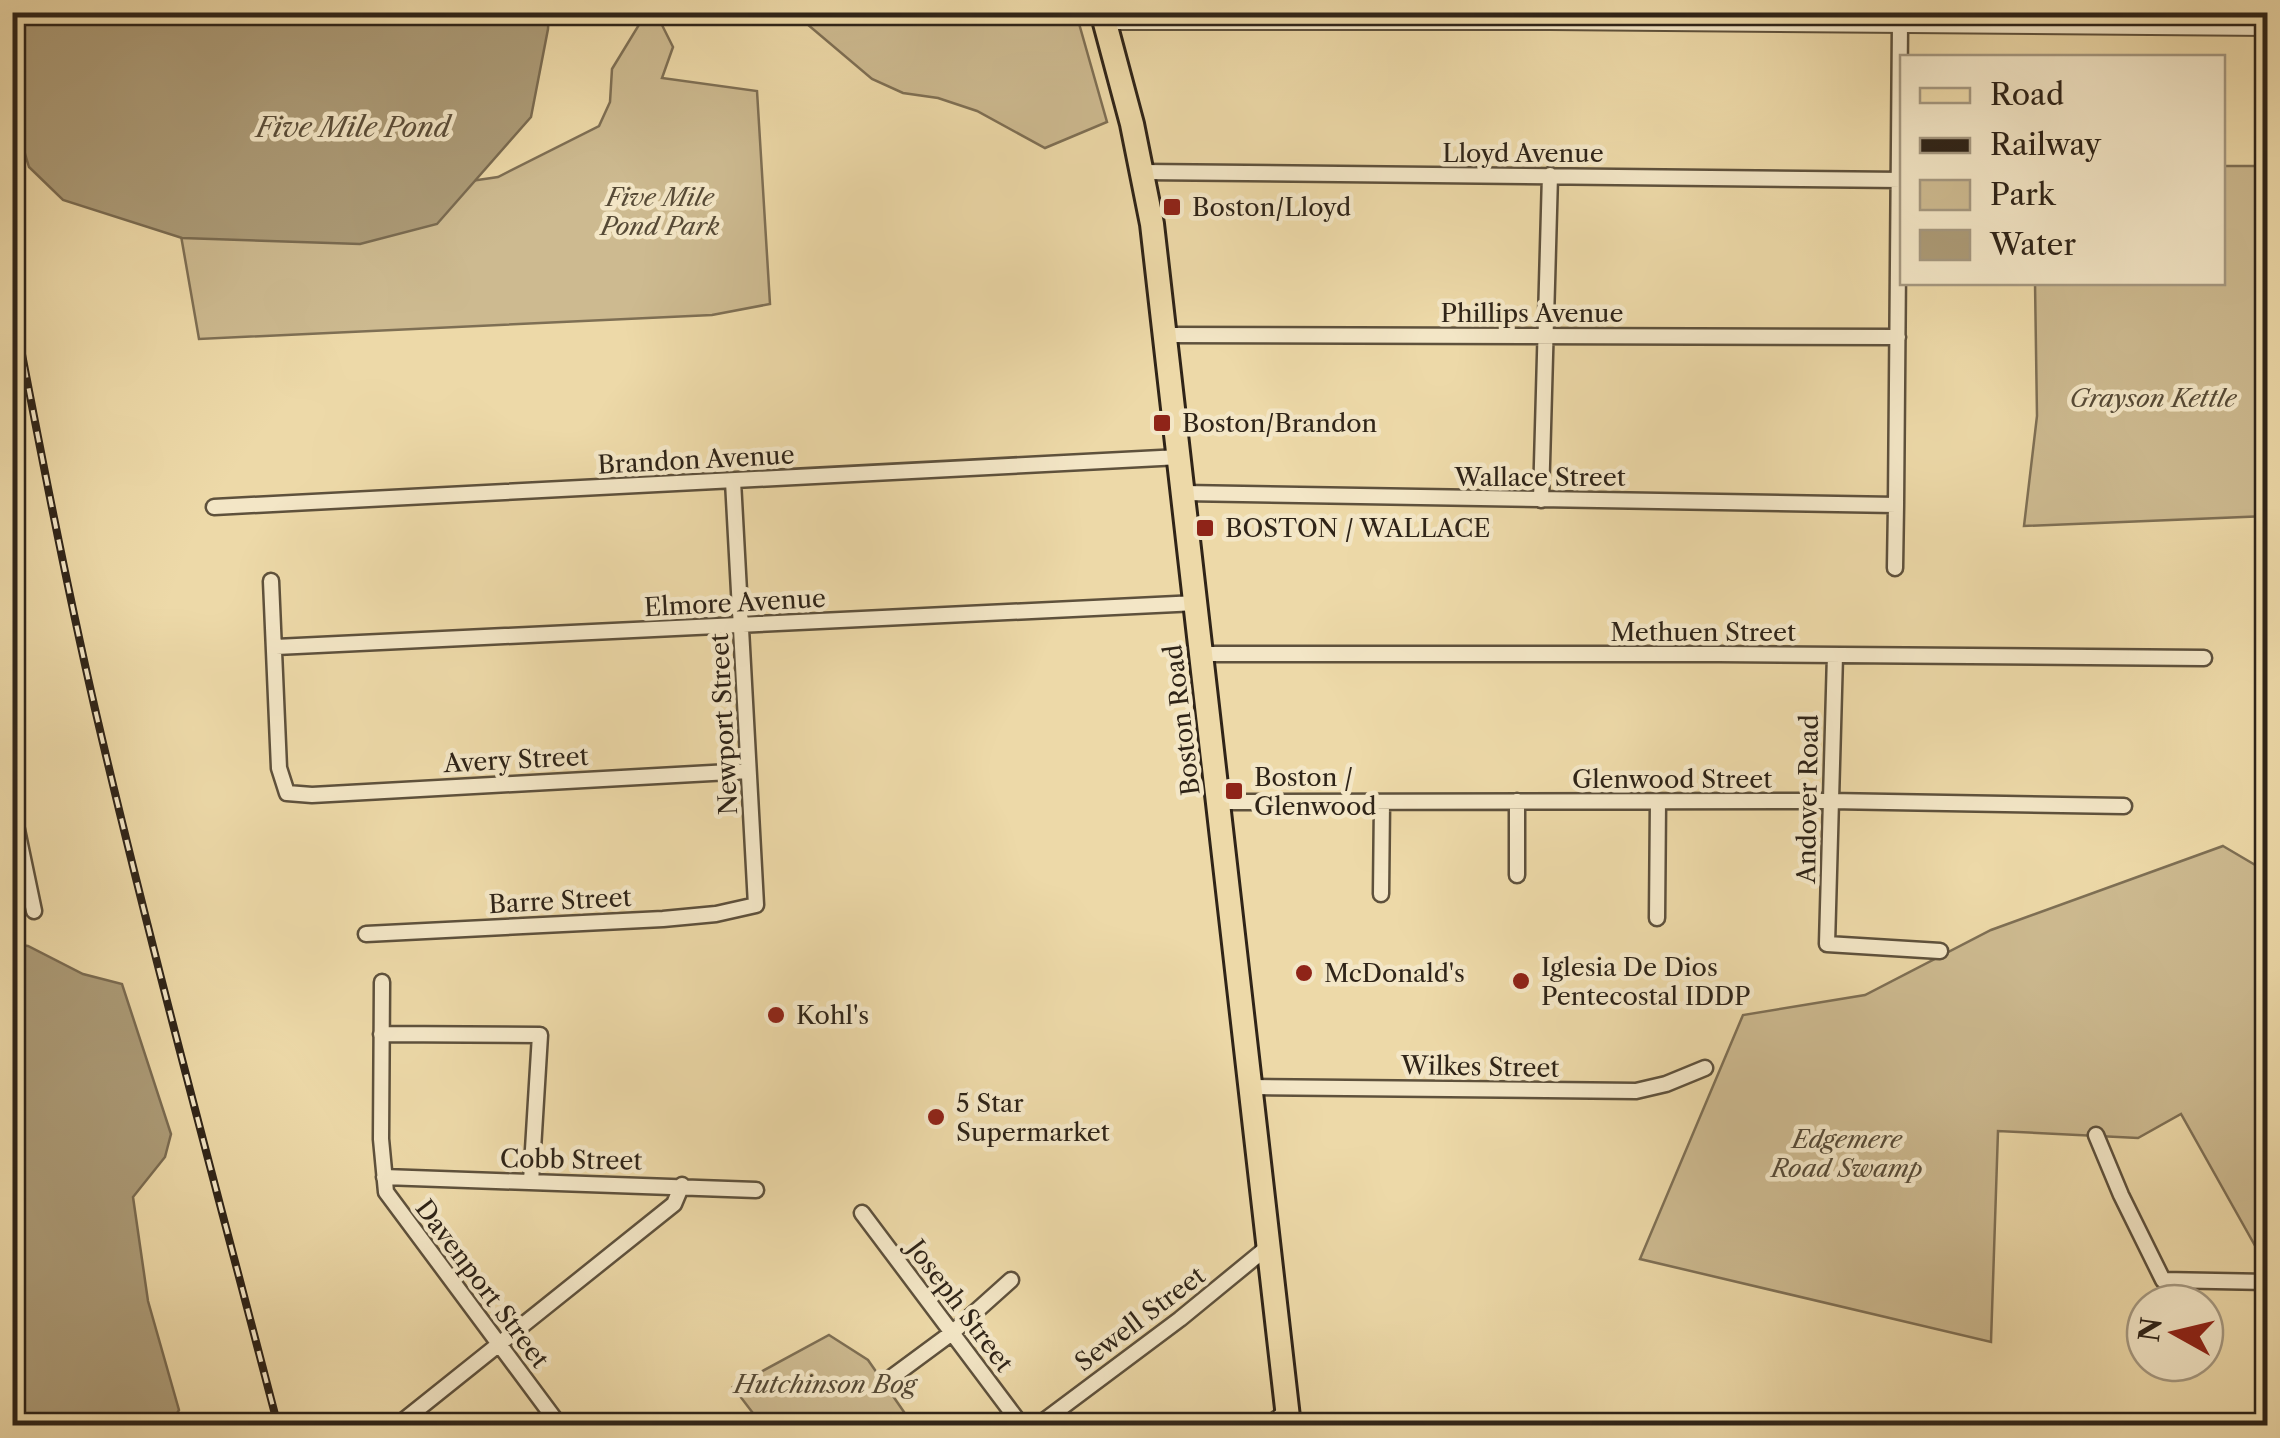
<svg xmlns="http://www.w3.org/2000/svg" width="2280" height="1438" font-family="'Libre Caslon Text',serif">
	<style>
		.green { fill: #cdba90; stroke: #7e6f54; stroke-width: 2.5 }
		.water { fill: #ac9b77; stroke: #7a6b51; stroke-width: 2.5 }
		.lines { fill: none; stroke-linecap: round; stroke-linejoin: round }
		.minor-casing { stroke: #5e513c; stroke-width: 19 }
		.tertiary-casing { stroke: #5e513c; stroke-width: 22 }
		.primary-casing { stroke: #2f2418; stroke-width: 28 }
		.minor { stroke: #f3e6c6; stroke-width: 14 }
		.tertiary { stroke: #f3e6c6; stroke-width: 18 }
		.primary { stroke: #edd9a8; stroke-width: 22 }
		.rail-casing { stroke: #2f2418; stroke-width: 8 }
		.rail { stroke: #f3e6c6; stroke-width: 4; stroke-dasharray: 11; stroke-linecap: butt }
		.poi-dot { fill: #8f2418; stroke: #f3e6c6; stroke-width: 4 }
		.labels { text-anchor: middle; dominant-baseline: central; stroke-width: 9; stroke-linejoin: round; paint-order: stroke }
		.street-label { font-size: 25px; fill: #2f2418; stroke: #f3e6c6 }
		.park-label { font-size: 25px; font-style: italic; fill: #564a36; stroke: #f3e6c6 }
		.poi-label { font-size: 25px; fill: #2f2418; stroke: #f3e6c6; text-anchor: start }
		.water-label { font-size: 28px; font-style: italic; fill: #5b4e39; stroke: #f3e6c6 }
	</style>
	<rect width="100%" height="100%" fill="#edd9a8"/>
	<filter id="stains"><feTurbulence type="fractalNoise" baseFrequency=".002" numOctaves="4"/><feColorMatrix values="0 0 0 0 .2 0 0 0 0 .09 0 0 0 0 .02 0 0 0 .5 -.17"/></filter>
	<radialGradient id="worn" r=".72"><stop offset=".6" stop-color="#630" stop-opacity="0"/><stop offset="1" stop-color="#630" stop-opacity=".3"/></radialGradient>
	<path class="green" d="M794 13H1076L1107 122 1045 148 977 111 938 98 903 93 872 79Z
		M659 19 673 47 662 78 757 91 770 304 712 315 199 339 164 138 430 187 498 177 599 126 610 102 612 69 640 23Z
		M13 139 21 313H13Z
		M2223 166H2267V516L2024 526 2037 416 2035 283 2222 282Z
		M2223 846 2267 872V1267L2181 1114 2138 1138 1998 1131 1991 1342 1640 1259 1743 1015 1865 995 1991 930Z
		M829 1335 868 1360 913 1425H762L733 1387Z"/>
	<path class="water" d="M549 13 548 29 531 117 437 224 360 244 182 238 63 200 29 167 13 114V13Z
		M13 944 28 946 83 974 122 984 171 1134 165 1157 133 1197 148 1301 179 1410 170 1425H13Z"/>
	<g class="lines">
		<defs>
			<path id="minor" d="M1143 172 1902 180
				M1165 335 1898 337
				M1184 493 1896 505 1900 24
				M1541 500 1550 175
				M214 507 1180 457
				M1895 568 1896 505
				M271 581 279 768 287 793 312 795 748 771
				M276 647 1197 603
				M1202 654H1719L2204 658
				M1835 655 1827 944 1940 951
				M1219 802 1830 801 2124 806
				M12 806 34 911
				M1517 875V801
				M1381 894 1382 802
				M1657 918 1658 802
				M366 934 663 919 716 914 756 905 733 481
				M382 982 381 1139 386 1192 560 1426
				M381 1034 540 1035 531 1182
				M1252 1087 1636 1091 1666 1084 1705 1068
				M2096 1135 2121 1195 2163 1280 2268 1282
				M384 1177 756 1190
				M862 1213 1022 1426
				M888 1380 953 1332 1011 1280
				M406 1426 403 1421 674 1204 682 1185
				M1037 1426 1180 1319 1269 1246
				M1267 1426 1287 1411"/>
			<path id="tertiary" d="M1105 20H1550L2268 26"/>
			<path id="primary" d="M1102 12 1132 124 1152 224 1289 1426"/>
		</defs>
		<use href="#minor" class="minor-casing"/>
		<use href="#tertiary" class="tertiary-casing"/>
		<use href="#primary" class="primary-casing"/>
		<use href="#minor" class="minor"/>
		<use href="#tertiary" class="tertiary"/>
		<use href="#primary" class="primary"/>
		<defs>
			<path id="rail" d="M12 302C38 438 64 574 95 709 151 949 216 1187 278 1426"/>
		</defs>
		<use href="#rail" class="rail-casing"/>
		<use href="#rail" class="rail"/>
	</g>
	<g class="poi-dot">
		<rect x="1162" y="197" width="20" height="20" rx="5"/>
		<rect x="1152" y="413" width="20" height="20" rx="5"/>
		<rect x="1195" y="518" width="20" height="20" rx="5"/>
		<rect x="1224" y="781" width="20" height="20" rx="5"/>
		<circle cx="1304" cy="973" r="10"/>
		<circle cx="1521" cy="981" r="10"/>
		<circle cx="776" cy="1015" r="10"/>
		<circle cx="936" cy="1117" r="10"/>
	</g>
	<g class="labels">
		<g class="street-label">
			<text x="1523" y="153">Lloyd Avenue</text>
			<text x="1532" y="313">Phillips Avenue</text>
			<text transform="translate(696 460) rotate(-3)">Brandon Avenue</text>
			<text x="1540" y="477">Wallace Street</text>
			<text transform="translate(735 603) rotate(-3)">Elmore Avenue</text>
			<text x="1703" y="632">Methuen Street</text>
			<text transform="translate(1182 720) rotate(-97)">Boston Road</text>
			<text transform="translate(724 724) rotate(-93)">Newport Street</text>
			<text transform="translate(516 760) rotate(-3)">Avery Street</text>
			<text x="1672" y="779">Glenwood Street</text>
			<text transform="translate(1808 799) rotate(-89)">Andover Road</text>
			<text transform="translate(560 901) rotate(-3)">Barre Street</text>
			<text transform="translate(1480 1067) rotate(1)">Wilkes Street</text>
			<text transform="translate(571 1160) rotate(1)">Cobb Street</text>
			<text transform="translate(482 1284) rotate(53)">Davenport Street</text>
			<text transform="translate(960 1306) rotate(53)">Joseph Street</text>
			<text transform="translate(1140 1319) rotate(-37)">Sewell Street</text>
		</g>
		<g class="park-label">
			<text x="660" y="197">Five Mile<tspan x="660" dy="29">Pond Park</tspan></text>
			<text x="2153" y="398">Grayson Kettle</text>
			<text x="1847" y="1139">Edgemere<tspan x="1847" dy="29">Road Swamp</tspan></text>
			<text x="825" y="1384">Hutchinson Bog</text>
		</g>
		<g class="poi-label">
			<text x="1192" y="207">Boston/Lloyd</text>
			<text x="1182" y="423">Boston/Brandon</text>
			<text x="1225" y="528">BOSTON / WALLACE</text>
			<text x="1254" y="777">Boston /<tspan x="1254" dy="29">Glenwood</tspan></text>
			<text x="1541" y="967">Iglesia De Dios<tspan x="1541" dy="29">Pentecostal IDDP</tspan></text>
			<text x="1324" y="973">McDonald's</text>
			<text x="796" y="1015">Kohl's</text>
			<text x="956" y="1103">5 Star<tspan x="956" dy="29">Supermarket</tspan></text>
		</g>
		<g class="water-label">
			<text x="353" y="127">Five Mile Pond</text>
		</g>
	</g>
	<rect width="2280" height="1438" fill="none" stroke="#edd9a8" stroke-width="50"/>
	<rect x="15" y="15" width="2250" height="1408" fill="none" stroke="#2f2418" stroke-width="5"/>
	<rect x="25" y="25" width="2230" height="1388" fill="none" stroke="#2f2418" stroke-width="2.5"/>
	<rect x="1900" y="55" width="325" height="230" fill="#f3e6c6" stroke="#a59880" stroke-width="2.5"/>
	<rect x="1920" y="88" width="50" height="15" fill="#edd9a8" stroke="#a59880" stroke-width="2.5"/>
	<text x="1990" y="105" font-size="30" fill="#2f2418">Road</text>
	<rect x="1920" y="138" width="50" height="15" fill="#2f2418" stroke="#a59880" stroke-width="2.5"/>
	<text x="1990" y="155" font-size="30" fill="#2f2418">Railway</text>
	<rect x="1920" y="180" width="50" height="30" fill="#cdba90" stroke="#a59880" stroke-width="2.5"/>
	<text x="1990" y="205" font-size="30" fill="#2f2418">Park</text>
	<rect x="1920" y="230" width="50" height="30" fill="#ac9b77" stroke="#a59880" stroke-width="2.5"/>
	<text x="1990" y="255" font-size="30" fill="#2f2418">Water</text>
	<g transform="translate(2175 1333) rotate(278)"><circle r="48" fill="#f3e6c6" stroke="#a59880" stroke-width="2.5"/>
	<path d="M0-8L18 38L0 25L-18 38Z" fill="#8f2418"/>
	<text y="-15" font-size="28" font-weight="bold" text-anchor="middle" fill="#2f2418">N</text>
	</g>
	<rect width="100%" height="100%" filter="url(#stains)"/>
	<rect width="100%" height="100%" fill="url(#worn)"/>
</svg>
